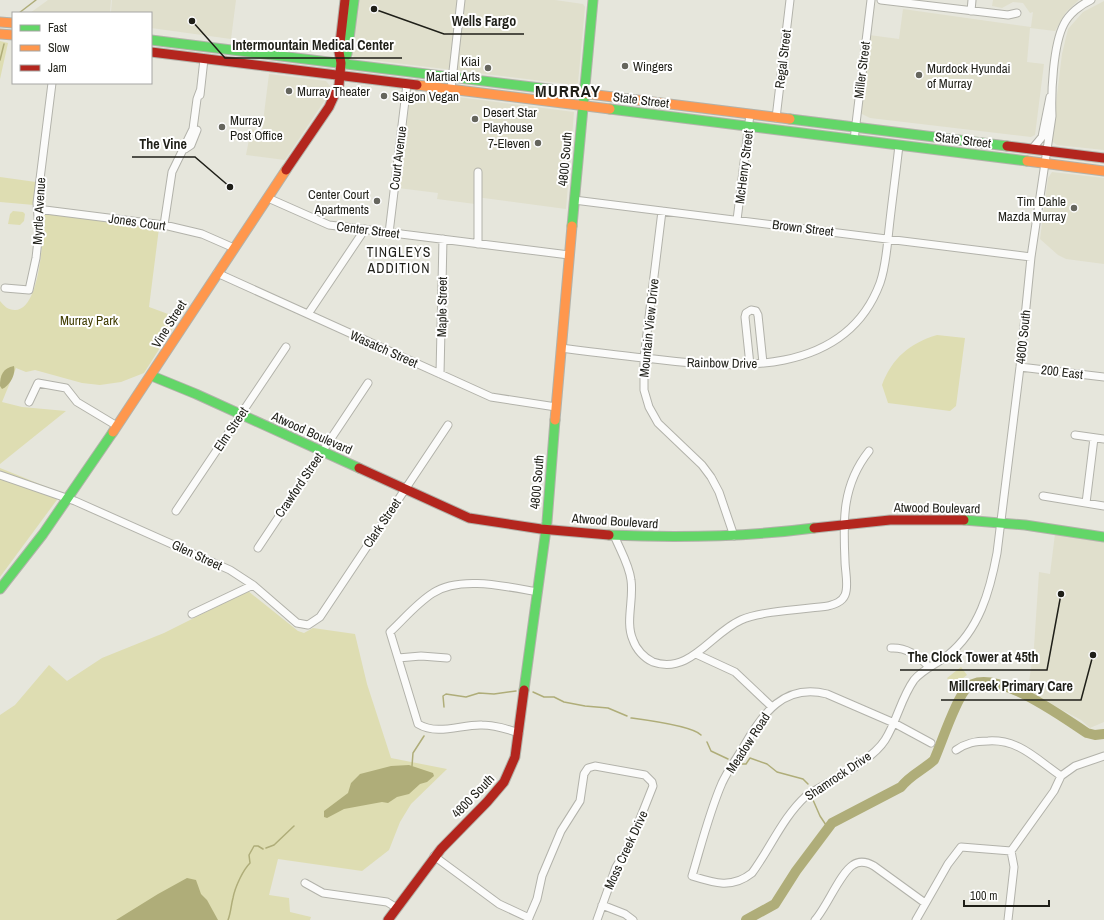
<svg xmlns="http://www.w3.org/2000/svg" width="1104" height="920" font-family="'Archivo Narrow',sans-serif">
	<style>
		.built { fill: #e0dfcc }
		.green { fill: #deddb2 }
		.water { fill: #afad79 }
		.lines { fill: none; stroke-linecap: round; stroke-linejoin: round }
		.stream { stroke: #afad79; stroke-width: 1.5 }
		.river { stroke: #afad79; stroke-width: 10 }
		.street-casing { stroke: #b2b2aa; stroke-width: 9 }
		.fast-casing { stroke: #b2b2aa; stroke-width: 11 }
		.slow-casing { stroke: #b2b2aa; stroke-width: 11 }
		.jam-casing { stroke: #b2b2aa; stroke-width: 11 }
		.street { stroke: #fbfbfa; stroke-width: 7 }
		.fast { stroke: #63d668; stroke-width: 9 }
		.slow { stroke: #ff974d; stroke-width: 9 }
		.jam { stroke: #b3261e; stroke-width: 9 }
		.poi-dot { fill: #65655d; stroke: #fff; stroke-width: 1.5 }
		.labels { text-anchor: middle; dominant-baseline: central; stroke-width: 4; stroke-linejoin: round; paint-order: stroke }
		.street-label { font-size: 13px; fill: #1f1f18; stroke: #fff }
		.poi-label { font-size: 13px; fill: #1f1f18; stroke: #fff; text-anchor: start }
		.park-label { font-size: 13px; fill: #3f3b00; stroke: #fff }
		.neighbourhood-label { font-size: 14px; letter-spacing: 1px; fill: #1f1f18; stroke: #fff }
		.district-label { font-size: 17px; font-weight: bold; letter-spacing: 1px; fill: #1f1f18; stroke: #fff }
		.leader { fill: none; stroke: #1f1f18; stroke-width: 1.5 }
		.callout-dot { fill: #1f1f18; stroke: #fff; stroke-width: 1.5 }
		.callout-label { font-size: 14px; text-anchor: middle; font-weight: bold; fill: #1f1f18; stroke: #fff; stroke-width: 4; stroke-linejoin: round; paint-order: stroke }
	</style>
	<rect width="100%" height="100%" fill="#e6e6dc"/>
	<path class="built" d="M48 0H111L110 13H30Z
		M112 0H236L231 39 151 28V13H111Z
		M358 0H555L583 4 585 7 578 83 574 85 355 58 351 54Z
		M993 0H1079L1066 12 1055 31 1030 28 1027 62 1044 64 1035 135 1031 137 870 118 860 113 869 35 899 39 903 9 1031 27 1033 12 1030 13 1023 3 1013 2 1002 8 992 6Z
		M1104 1V150L1057 145 1053 142 1052 136 1062 54 1068 29 1083 12Z
		M269 74 326 81 330 86 327 97 285 160 246 155 251 129 262 130Z
		M411 91 574 112 566 209 476 197 475 204 437 199 438 193 398 188Z
		M1052 172 1104 178V264L1066 259 1058 255 1040 239 1048 178Z
		M1055 534 1104 542V722L1090 728 1081 720 1053 705 1030 697 1029 682 1034 647 1039 572 1050 574Z"/>
	<path class="green" d="M0 41 8 43 0 79Z
		M0 177 36 182 34 205 0 202Z
		M13 211 23 212 25 214 24 221 20 225 8 224 10 214Z
		M45 214 159 228 149 307 179 318 144 373 121 382 100 385 82 383 35 370 26 372 16 368 2 402 22 407 66 411 0 464V301C4 306 8 310 15 310 38 310 42 249 43 231 43 225 40 219 45 214Z
		M937 335 965 338 956 406 950 411 888 403 882 385C892 358 910 343 937 335Z
		M0 468 62 493 0 577Z
		M248 591 298 631 304 633 313 628 355 634 367 684 391 758 447 769 411 804 400 822 389 850 362 871 278 859 269 895 289 898 290 912 311 917 310 920H0V715L15 705 49 665 67 681 102 658 164 633Z
		M961 667 967 675 953 686 947 678Z"/>
	<path class="water" d="M14 366C16 374 10 386 2 389L0 386C0 375 3 368 14 366Z
		M409 765 433 773 434 776 427 782 420 784 409 794 397 797 388 803 382 802 344 809 327 818 324 817V811L348 793 351 783 360 774 391 766Z
		M187 878 196 880 201 894 207 900 218 920H116L158 894Z"/>
	<g class="lines">
		<path class="stream" d="M19 13 36 0
			M0 60 4 44
			M533 692 544 697H554L564 702 585 706 608 708 627 716
			M444 707 443 696 446 694 466 697 479 693 494 694 516 691
			M631 718C646 720 692 726 701 735
			M707 742 711 751 728 759
			M741 764H746L750 758 767 764 777 772 803 779 808 784
			M412 766 413 753 424 736
			M813 800 820 816 828 828
			M266 848 274 845 294 826
			M228 920C231 912 231 905 233 898 235 887 243 870 250 863L249 855 254 846H258L263 849"/>
		<path class="river" d="M746 920 775 904 796 871 832 823 901 787C910 775 923 770 934 760 942 742 954 704 965 690 988 661 1065 719 1087 733L1095 735 1104 734"/>
		<defs>
			<path id="street" d="M881 0 1008 15 1017 13
				M971 11 972 0
				M451 89 461 0
				M200 95 204 59
				M776 118 790 0
				M854 140 871 0
				M185 149 191 145 197 130
				M1032 149 1042 137 1050 97
				M268 198 329 225 569 255
				M574 200 1031 257
				M37 209 164 225 202 234 234 248
				M662 211 644 358V390L649 407 658 423 702 465 711 477 719 492 734 536
				M737 220 750 114
				M164 225 172 172 193 129 197 99 200 91
				M389 233 407 84
				M478 244V172
				M217 273 491 397 556 407
				M5 288 29 290 36 258 39 231 37 203 52 83
				M308 314 365 229
				M561 348C592 352 623 356 654 359 735 369 845 377 880 283 886 266 887 247 889 229 892 201 896 173 899 145
				M750 365 745 317 746 313 751 310 756 311 758 315 763 363
				M1020 367 1104 377
				M440 374 443 239
				M29 402 38 383 66 388 77 402 117 426
				M1075 435 1104 439
				M0 475 75 501 230 570 253 585 297 623 308 625 320 617 448 425
				M1043 496 1104 506
				M1086 503 1094 438
				M176 511 286 347
				M614 535C620 550 629 564 631 580 634 600 625 622 633 640 636 649 644 658 653 662 690 675 711 633 741 620 761 611 805 609 828 606 835 604 842 602 845 595 849 586 845 571 845 561 843 520 842 485 869 451
				M258 548 368 383
				M192 614 253 585
				M891 648C907 647 919 656 929 667
				M696 654 735 672 772 707
				M398 658 421 656 447 658
				M519 733C507 729 495 725 482 725 462 724 438 736 418 724L390 632C404 619 417 603 433 593 460 575 508 587 538 592
				M931 743 894 723 827 694C784 683 762 714 744 746 737 758 728 770 722 783 709 813 701 846 692 876 714 883 732 889 752 873 771 847 783 817 806 796 829 781 871 762 885 740 897 721 901 698 914 680 923 669 937 664 948 655 979 630 990 591 997 553L1020 367 1031 257 1052 116C1051 93 1053 45 1064 24 1069 14 1080 5 1091 0
				M956 750C966 743 975 741 988 741 1019 739 1036 759 1061 776L1075 766 1104 756
				M434 856 499 904 529 918
				M305 883 323 893 387 902 397 908
				M602 905 625 914 633 920
				M528 920 537 899 542 876 561 831 580 801 584 774 588 768 595 766 645 775 652 782 653 786 630 844 616 867 597 920
				M815 920C827 907 840 873 853 865 860 860 867 862 874 866L925 903
				M916 920 948 864 961 847 1011 851 1054 791 1061 776
				M1008 920 1014 867 1011 851"/>
			<path id="fast" d="M151 40 565 91
				M341 63 347 54 354 0
				M610 109 1027 161
				M790 119 1007 146
				M572 226 593 0
				M152 376 196 394 359 468
				M964 520 1025 525 1104 537
				M609 535C678 538 746 537 814 528
				M0 589 43 534 113 432
				M524 690 547 522 555 420"/>
			<path id="slow" d="M0 22 13 23
				M0 34 13 35
				M417 85 610 109
				M565 91 790 119
				M1027 161 1104 171
				M555 420 572 226
				M113 432 286 170"/>
			<path id="jam" d="M151 52 417 85
				M1007 146 1104 158
				M286 170 329 107 339 85 341 63 339 52 345 0
				M359 468 469 518 541 529 609 535
				M814 528 890 520H964
				M388 920 441 849 487 802 504 782 515 757 524 690"/>
		</defs>
		<use href="#street" class="street-casing"/>
		<use href="#fast" class="fast-casing"/>
		<use href="#slow" class="slow-casing"/>
		<use href="#jam" class="jam-casing"/>
		<use href="#street" class="street"/>
		<use href="#fast" class="fast"/>
		<use href="#slow" class="slow"/>
		<use href="#jam" class="jam"/>
	</g>
	<g class="poi-dot">
		<circle cx="625" cy="66" r="4"/>
		<circle cx="488" cy="68" r="4"/>
		<circle cx="919" cy="75" r="4"/>
		<circle cx="289" cy="91" r="4"/>
		<circle cx="384" cy="96" r="4"/>
		<circle cx="475" cy="119" r="4"/>
		<circle cx="222" cy="127" r="4"/>
		<circle cx="538" cy="143" r="4"/>
		<circle cx="377" cy="201" r="4"/>
		<circle cx="1074" cy="208" r="4"/>
	</g>
	<g class="labels">
		<g class="street-label">
			<text transform="translate(783 59) rotate(-83)">Regal Street</text>
			<text transform="translate(862 70) rotate(-83)">Miller Street</text>
			<text transform="translate(641 100) rotate(7)">State Street</text>
			<text transform="translate(963 140) rotate(7)">State Street</text>
			<text transform="translate(398 158) rotate(-83)">Court Avenue</text>
			<text transform="translate(565 159) rotate(-85)">4800 South</text>
			<text transform="translate(744 167) rotate(-83)">McHenry Street</text>
			<text transform="translate(39 211) rotate(-87)">Myrtle Avenue</text>
			<text transform="translate(137 222) rotate(8)">Jones Court</text>
			<text transform="translate(803 228) rotate(7)">Brown Street</text>
			<text transform="translate(368 230) rotate(7)">Center Street</text>
			<text transform="translate(442 307) rotate(-89)">Maple Street</text>
			<text transform="translate(169 324) rotate(-58)">Vine Street</text>
			<text transform="translate(649 328) rotate(-84)">Mountain View Drive</text>
			<text transform="translate(1023 337) rotate(-84)">4600 South</text>
			<text transform="translate(384 349) rotate(24)">Wasatch Street</text>
			<text transform="translate(722 363) rotate(1)">Rainbow Drive</text>
			<text transform="translate(1062 372) rotate(7)">200 East</text>
			<text transform="translate(231 429) rotate(-56)">Elm Street</text>
			<text transform="translate(312 433) rotate(24)">Atwood Boulevard</text>
			<text transform="translate(537 482) rotate(-85)">4800 South</text>
			<text transform="translate(299 485) rotate(-56)">Crawford Street</text>
			<text transform="translate(937 508) rotate(1)">Atwood Boulevard</text>
			<text transform="translate(615 521) rotate(4)">Atwood Boulevard</text>
			<text transform="translate(382 523) rotate(-56)">Clark Street</text>
			<text transform="translate(197 555) rotate(25)">Glen Street</text>
			<text transform="translate(748 743) rotate(-57)">Meadow Road</text>
			<text transform="translate(838 776) rotate(-34)">Shamrock Drive</text>
			<text transform="translate(473 796) rotate(-46)">4800 South</text>
			<text transform="translate(626 850) rotate(-65)">Moss Creek Drive</text>
		</g>
		<g class="poi-label">
			<text x="480" y="61" text-anchor="end">Kiai<tspan x="480" dy="15">Martial Arts</tspan></text>
			<text x="633" y="66">Wingers</text>
			<text x="927" y="68">Murdock Hyundai<tspan x="927" dy="15">of Murray</tspan></text>
			<text x="297" y="91">Murray Theater</text>
			<text x="392" y="96">Saigon Vegan</text>
			<text x="483" y="112">Desert Star<tspan x="483" dy="15">Playhouse</tspan></text>
			<text x="230" y="120">Murray<tspan x="230" dy="15">Post Office</tspan></text>
			<text x="530" y="143" text-anchor="end">7-Eleven</text>
			<text x="369" y="194" text-anchor="end">Center Court<tspan x="369" dy="15">Apartments</tspan></text>
			<text x="1066" y="201" text-anchor="end">Tim Dahle<tspan x="1066" dy="15">Mazda Murray</tspan></text>
		</g>
		<g class="park-label">
			<text x="89" y="320">Murray Park</text>
		</g>
		<g class="neighbourhood-label">
			<text x="399" y="252">TINGLEYS<tspan x="399" dy="16">ADDITION</tspan></text>
		</g>
		<g class="district-label">
			<text x="568" y="90">MURRAY</text>
		</g>
	</g>
	<path class="leader" d="M374 9L444 34H524M192 21L225 58H402M230 187L195 157H132M1061 594L1047 670H900M1093 655L1081 700H941"/>
	<g class="callout-dot">
		<circle cx="374" cy="9" r="4"/>
		<circle cx="192" cy="21" r="4"/>
		<circle cx="230" cy="187" r="4"/>
		<circle cx="1061" cy="594" r="4"/>
		<circle cx="1093" cy="655" r="4"/>
	</g>
	<g class="callout-label">
		<text x="484" y="26">Wells Fargo</text>
		<text x="313" y="50">Intermountain Medical Center</text>
		<text x="163" y="149">The Vine</text>
		<text x="973" y="662">The Clock Tower at 45th</text>
		<text x="1011" y="691">Millcreek Primary Care</text>
	</g>
	<rect x="12" y="12" width="140" height="72" fill="#ffffff" stroke="#a5a5a3"/>
	<rect x="20" y="25" width="20" height="6" fill="#63d668" stroke="#a5a5a3"/>
	<text x="48" y="32" font-size="12" fill="#1f1f18">Fast</text>
	<rect x="20" y="45" width="20" height="6" fill="#ff974d" stroke="#a5a5a3"/>
	<text x="48" y="52" font-size="12" fill="#1f1f18">Slow</text>
	<rect x="20" y="65" width="20" height="6" fill="#b3261e" stroke="#a5a5a3"/>
	<text x="48" y="72" font-size="12" fill="#1f1f18">Jam</text>
	<path d="M964 900v6h85v-6" fill="none" stroke="#1f1f18" stroke-width="2"/>
	<text x="970" y="900" font-size="12" fill="#1f1f18" stroke="#ffffff" stroke-width="3" paint-order="stroke">100 m</text>
</svg>
